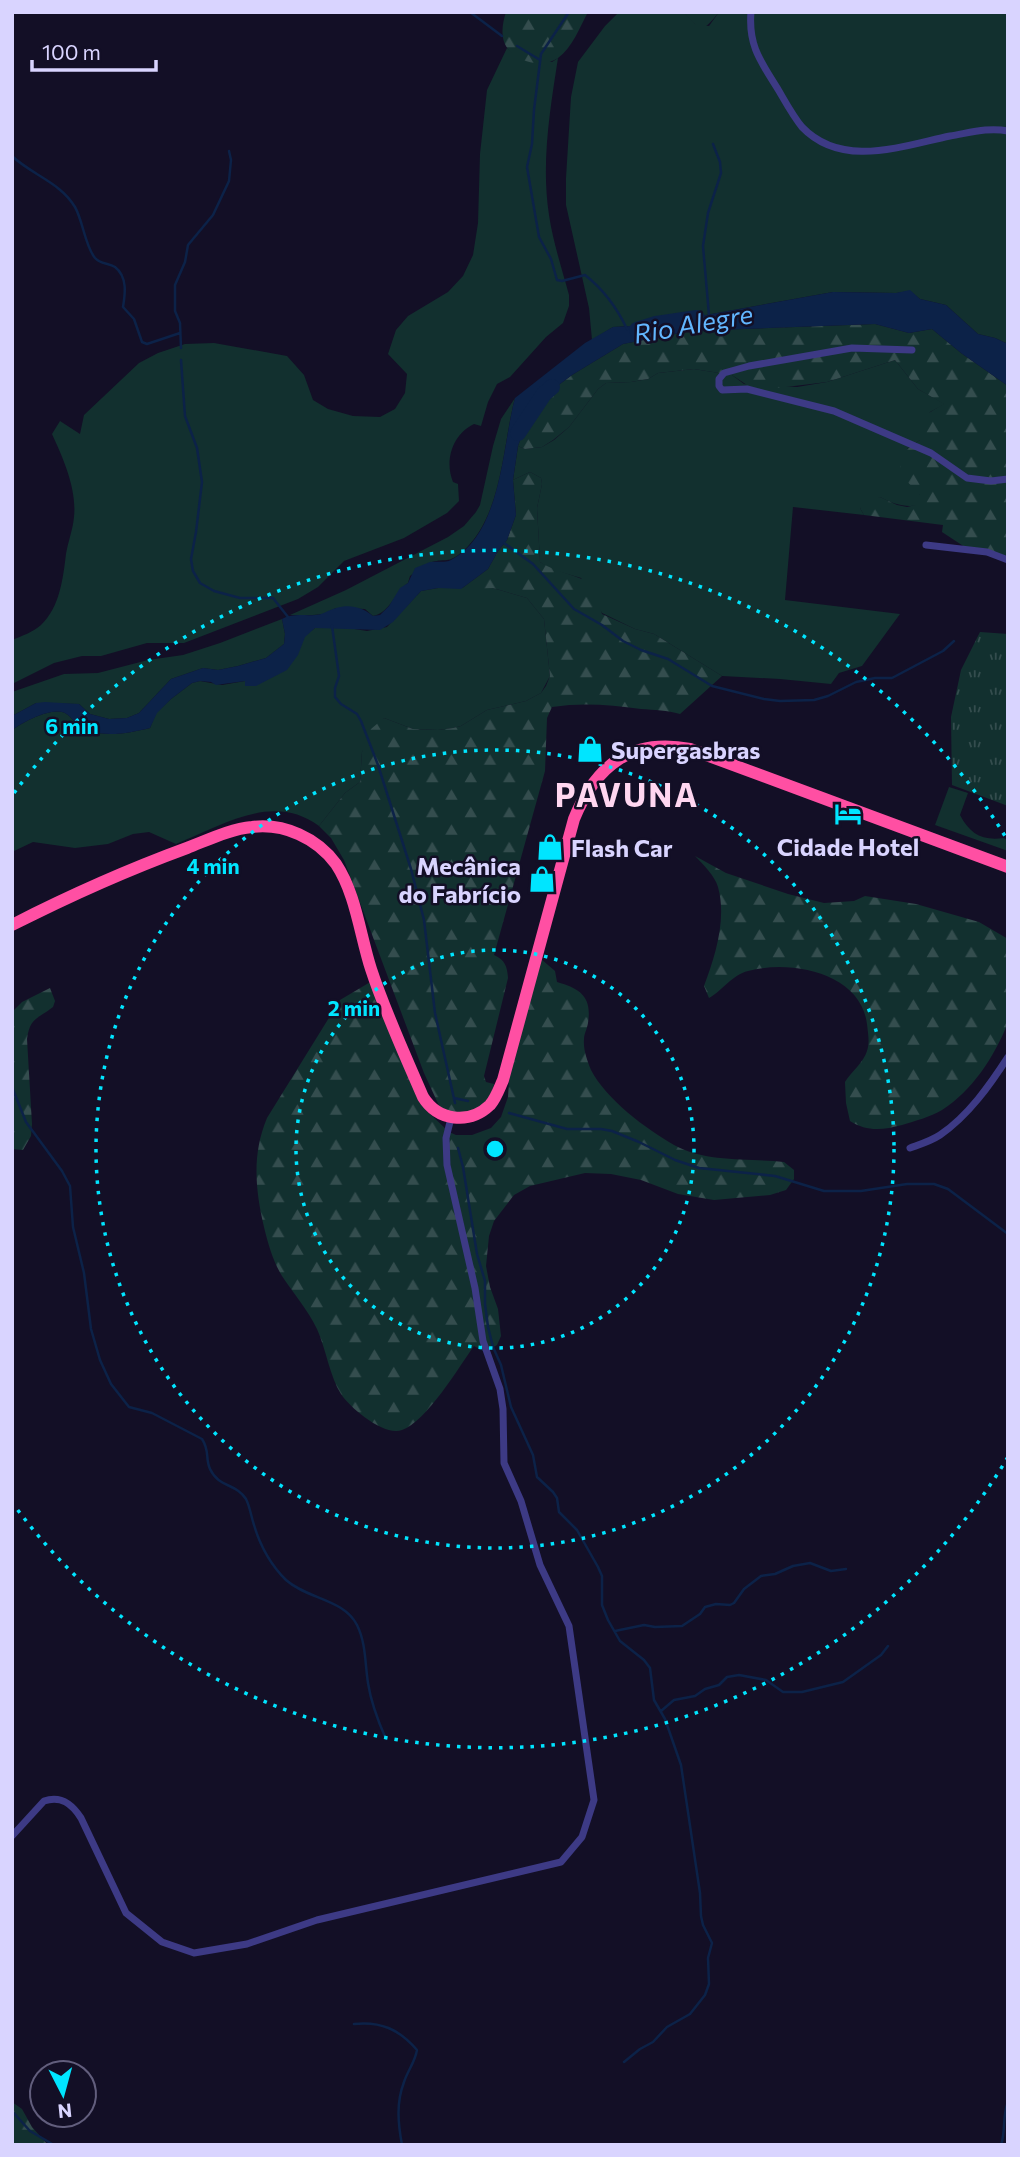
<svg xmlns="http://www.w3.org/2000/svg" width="1020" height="2157" font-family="Commissioner,sans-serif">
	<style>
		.green { fill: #12302f }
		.forest { fill: url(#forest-firs) }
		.park { fill: url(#park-tufts) }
		.water { fill: #0c2248 }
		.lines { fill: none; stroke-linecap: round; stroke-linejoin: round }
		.stream { stroke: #0c2248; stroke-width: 2.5 }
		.river { stroke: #0c2248; stroke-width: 16 }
		.street { stroke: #3d3a85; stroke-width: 7 }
		.highway { stroke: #ff4fa3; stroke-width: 12 }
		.ring { fill: none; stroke: #00e5ff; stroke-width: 3.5; stroke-dasharray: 3.5 7 }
		.labels { text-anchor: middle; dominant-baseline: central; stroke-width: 5; stroke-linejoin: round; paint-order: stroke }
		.poi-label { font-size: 24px; font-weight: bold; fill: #d9d4ff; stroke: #130f26; text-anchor: start }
		.water-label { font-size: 26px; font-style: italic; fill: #62b6ff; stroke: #130f26 }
		.district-label { font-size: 32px; font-weight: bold; letter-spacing: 2px; fill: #ffd6f0; stroke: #130f26 }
		.centre { fill: #00e5ff; stroke: #130f26; stroke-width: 3.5 }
		.ring-label { font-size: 21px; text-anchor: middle; font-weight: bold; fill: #00e5ff; stroke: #130f26; stroke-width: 5; stroke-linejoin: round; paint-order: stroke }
	</style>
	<defs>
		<pattern id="forest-firs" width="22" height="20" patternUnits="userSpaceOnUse" patternTransform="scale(1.75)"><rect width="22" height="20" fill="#12302f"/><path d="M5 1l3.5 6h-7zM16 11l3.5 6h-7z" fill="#344d4e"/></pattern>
		<pattern id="park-tufts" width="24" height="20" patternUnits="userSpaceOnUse" patternTransform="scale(1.75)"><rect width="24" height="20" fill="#12302f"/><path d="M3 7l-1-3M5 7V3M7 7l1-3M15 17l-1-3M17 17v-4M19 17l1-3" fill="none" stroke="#344d4e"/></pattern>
	</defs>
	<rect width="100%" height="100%" fill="#130f26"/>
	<path class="green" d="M619 12H684L695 24 709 26 719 12H1008V344L995 338 978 334 946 305 920 299 910 291 896 293 833 292 684 319 669 324 613 327 592 340 589 308 566 205V178L571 97 578 62 605 26Z
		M507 48 515 55 552 62 558 58C550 110 541 163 549 215 553 242 562 269 569 295V306L563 323 546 337 510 377 497 384 488 402 481 426 474 424C453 434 444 460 453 482L458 484 459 501 447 513 404 538 344 561 318 587 298 599 184 643H147L101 656H82L54 663 12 684V640C22 636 33 632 41 625 60 607 63 578 66 554 68 542 73 529 74 517 77 489 63 458 52 434L60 421 80 434 84 415 139 363 158 353 185 344 214 343 287 356 304 375 313 400 328 409 353 416 380 417 395 409 405 393 407 374 388 354 396 330 408 316 448 292 463 276 473 255 478 223 480 154 487 90Z
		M895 360 918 389 945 404 930 412 920 440 907 449 920 495V505C904 508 894 504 880 497L860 508 864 515 793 507 785 600 900 614 862 666 839 673 831 684 780 679 722 676 654 634 635 629 602 613 581 578 550 569 540 562 537 508 542 484 541 478 530 472 513 480 518 446 525 449 542 447 554 440 569 427 598 389 606 383 631 382 648 379 658 373 694 369 732 375 744 384 797 387 827 382Z
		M515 398C502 447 503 516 462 552 448 564 446 558 432 562 425 564 416 572 410 576L408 583C395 592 390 613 373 616L365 609 336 608 324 614 313 615H290L346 590 448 537 464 526 476 512 480 505 493 446 501 419Z
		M438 588H493L527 598 544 619 550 676 541 693 526 701 487 710 461 726 453 728 438 730 413 729 384 718 362 752 360 782 345 793 319 826C273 792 223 825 176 844L149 832 133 834 108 844 75 848 33 842 12 852V730C23 722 56 704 68 715 76 722 78 728 89 731 110 737 129 733 150 728L156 713 171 699 192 683 200 681 222 685 245 681 315 628 342 627 367 631 387 627 421 591Z
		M282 619 285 634 284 644 266 658 238 666 218 670 203 668 171 679 139 713 127 718 109 719 90 714 79 704 36 703 12 716V692L64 674 98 673 148 660 183 655 220 643Z
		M949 787 968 793 960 815C970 834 982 841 1004 838L1008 841V851L935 825Z"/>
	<path class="forest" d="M506 12H588C580 27 572 48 558 58 544 68 518 63 508 49 500 39 502 24 506 12Z
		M684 12H719C703 32 701 33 684 12Z
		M875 324 909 333 932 329 961 353 1008 386V559L974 553 942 532 943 525 864 515 860 508 863 501 880 497 897 505 907 507 920 504V495L901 475 899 455 920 440C914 420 928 413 944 404L918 389 895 360 827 382 769 389 750 387 732 375 694 369 658 373 648 379 631 382 606 383 598 389 569 427 553 440 542 447 525 449 518 446 530 412 544 396 572 375 623 344 690 331Z
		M530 472 541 478 542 484 537 508 540 562C557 573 576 574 593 585L602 614 635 629 654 634 722 676 680 714C667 710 655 710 641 709 611 705 583 702 552 707L547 718 545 771 494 955C505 960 507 966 508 978L484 1076 486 1082 494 1084 490 1100 474 1115 441 1110 424 1073 344 860 331 838 319 826 345 793 360 782 362 752 371 729 384 718 413 729 438 730 453 728 461 726 487 710 526 701 541 693 546 686 550 676 544 619 527 598 493 588 461 589 488 569 498 551 507 540 516 515 513 480Z
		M695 856 726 873 788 894 824 903 854 901 865 896 916 904 979 922 1008 939C1008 955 1011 1014 1007 1025 994 1057 972 1091 942 1110 930 1117 915 1121 902 1125 883 1130 867 1132 850 1121L846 1103 845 1082C851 1072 864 1062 867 1051 870 1043 868 1033 867 1024 861 973 791 959 748 971 732 975 723 990 709 998L704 986C715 957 727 919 718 887 715 876 703 864 695 856Z
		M541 959 555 971 557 982C581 989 592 997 588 1023 587 1029 584 1034 584 1039 583 1049 587 1060 591 1070 606 1099 646 1129 674 1145 706 1163 748 1158 784 1162L794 1170V1179L786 1190 770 1195 714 1200 678 1194 641 1180 611 1174 585 1173 530 1186 514 1195 494 1221 489 1236 486 1266 490 1287 498 1309 501 1336 497 1345 485 1352 474 1346C459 1367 426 1422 402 1430 385 1437 350 1408 341 1394 330 1377 326 1349 317 1329 308 1310 294 1294 282 1276 273 1261 268 1244 264 1227 255 1188 252 1154 267 1118L340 1000 372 981 414 1087 429 1113 449 1132 456 1135H472L491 1128 501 1117 508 1097 510 1065Z
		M50 988 55 1001 53 1007C38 1019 30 1017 27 1039L32 1124 31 1136 23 1150 12 1149V1012L22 1002Z
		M12 2102 22 2109 32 2127 48 2145H12Z"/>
	<path class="park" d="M980 632 1008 634V806L952 785 951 717 961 670Z"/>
	<path class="water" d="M910 290 920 299 946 305 978 334 995 338 1008 344V386L961 353 932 329 909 333 875 324 690 331 623 344 572 375 544 396 530 412 518 446 513 480 516 515 507 540 498 551 488 569 461 589 438 588 421 591 393 622 380 630 315 628 305 637 298 655 287 670 256 686H245V681L216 685 211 682 200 681 192 683 171 699 157 713 150 728C129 733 110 737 89 731 78 728 76 722 68 715 56 704 23 722 12 730V716L36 703 45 702 79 704 90 714 109 719 127 718 139 713 171 679 203 668 218 670 238 666 266 658 284 644 285 634 282 619C293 613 303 616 315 615 323 615 328 610 336 608 350 604 362 607 373 616L380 615 389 606 400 588 408 583 415 568C420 566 425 564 430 562 437 561 445 563 451 560 502 533 502 446 515 398L585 343 613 327 669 324 684 319 833 292 896 293Z"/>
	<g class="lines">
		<path class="stream" d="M470 12 502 36
			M569 12 541 54 534 110 532 144 527 167 539 237 551 259 557 280 562 281 585 275C603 289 617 308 627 329
			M517 46 540 60
			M12 156C32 175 60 182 75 207 83 221 85 246 95 258 100 264 109 263 115 267 128 277 125 295 123 307L134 319 142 342 147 344 180 333
			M709 315 703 246 708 213 721 173 720 162 713 144
			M181 348 180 323 175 311V285L185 262 188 245 213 215 229 181 231 160 229 151
			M181 360 185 416 197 448 202 482 196 532 191 559 193 571 200 583 214 591 240 598H273L288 617
			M504 543 533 564 574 609 602 625 623 641 641 650 668 659 712 686 764 699 780 701 814 700 828 696 856 682 875 678H892L943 651 954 641
			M332 626 339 676 335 688V697L341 704 357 714 361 721 378 765 411 869 424 920 435 1013 455 1103
			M12 1087 26 1122 62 1171 70 1186 73 1227 84 1273 91 1329 100 1360 111 1384 129 1407 152 1413 202 1439C210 1451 205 1458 210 1469 219 1488 236 1483 246 1499 250 1507 251 1516 254 1525 260 1545 271 1565 286 1580 307 1599 344 1599 357 1625 366 1643 365 1664 368 1683 371 1703 378 1721 386 1739
			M454 1098 468 1101
			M509 1113 567 1129H601L612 1131 639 1142 675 1160 699 1168 775 1176 824 1191H861L907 1184H934L948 1189 1008 1234
			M458 1148 463 1167 477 1254 485 1281V1304L488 1327 493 1347 501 1365 511 1407 533 1455 537 1477 553 1492 557 1498 559 1512 577 1530 598 1567 602 1576V1605L608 1620 620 1641 644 1660 650 1668 654 1700 665 1719 681 1765 700 1893 701 1916 703 1925 712 1943 708 1958 709 1984 705 1995 690 2014 667 2027 653 2042 640 2049 624 2062
			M615 1631 644 1625 655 1627 682 1626 700 1614 705 1607 716 1604 730 1605 734 1603 744 1589 761 1576 775 1574 793 1566 810 1563 831 1571 846 1569
			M661 1711 674 1700 695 1696 705 1689 719 1685 727 1677 739 1675 766 1680 783 1692H802L843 1682 881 1655 888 1646
			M354 2024C380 2021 399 2029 417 2050 415 2062 408 2070 404 2082 396 2103 398 2123 402 2145
			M12 2111 30 2131 54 2145
			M1001 2145C1006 2130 1002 2116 1008 2102"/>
		<path class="river" d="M637 330 656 324 697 318
			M518 433 544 394 552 387"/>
		<path class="street" d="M751 12C748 47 762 63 779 91 786 103 793 116 802 127 842 169 902 146 950 136 969 133 988 127 1008 131
			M912 350 852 348 749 366 724 373 719 379V386L722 390 747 389 834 411 931 453 967 478 991 481 1008 479
			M926 545 987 552 1008 560
			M910 1148C921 1144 931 1141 940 1135 968 1116 990 1085 1008 1057
			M12 1836 44 1801C61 1795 72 1804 81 1818L126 1913 162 1942 194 1953 247 1944 317 1920 561 1862 582 1837 594 1800 569 1626 540 1565 521 1501 504 1463 503 1409 500 1389 483 1341 475 1288 447 1165 446 1138 451 1118"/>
		<path class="highway" d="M12 925C69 896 127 870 187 848 208 840 230 829 252 827 284 823 317 838 336 864 356 894 360 935 371 969 385 1012 405 1055 423 1097 438 1121 469 1125 490 1105 496 1098 499 1089 503 1080L574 819C596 765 631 738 690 749L1008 867"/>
	</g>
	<g class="ring">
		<circle cx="495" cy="1149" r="199"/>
		<circle cx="495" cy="1149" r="399"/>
		<path d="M1008 1457A598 598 0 0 1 14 1505M14 793A598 598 0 0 1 1008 841"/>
	</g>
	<defs>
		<symbol id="shop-bare" viewBox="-9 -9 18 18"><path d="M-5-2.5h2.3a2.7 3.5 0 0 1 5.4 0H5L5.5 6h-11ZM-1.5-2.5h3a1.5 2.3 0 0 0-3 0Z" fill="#00e5ff" stroke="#130f26" stroke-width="2.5" paint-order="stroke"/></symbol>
		<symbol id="hotel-bare" viewBox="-9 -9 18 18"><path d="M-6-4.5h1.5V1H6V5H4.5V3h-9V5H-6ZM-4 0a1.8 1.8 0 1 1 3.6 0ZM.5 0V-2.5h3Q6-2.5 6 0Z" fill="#00e5ff" stroke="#130f26" stroke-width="2.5" paint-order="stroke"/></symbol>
	</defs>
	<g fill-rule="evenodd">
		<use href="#shop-bare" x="571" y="730" width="38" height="38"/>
		<use href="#hotel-bare" x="829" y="795" width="38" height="38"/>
		<use href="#shop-bare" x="531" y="828" width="38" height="38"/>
		<use href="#shop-bare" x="523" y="860" width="38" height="38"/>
	</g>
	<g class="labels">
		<g class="poi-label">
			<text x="611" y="749">Supergasbras</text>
			<text x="848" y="846" text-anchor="middle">Cidade Hotel</text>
			<text x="571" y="847">Flash Car</text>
			<text x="521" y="865" text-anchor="end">Mecânica<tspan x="521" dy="28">do Fabrício</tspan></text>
		</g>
		<g class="water-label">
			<text transform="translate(693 323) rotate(-10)">Rio Alegre</text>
		</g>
		<g class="district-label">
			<text x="627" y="794">PAVUNA</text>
		</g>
	</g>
	<circle cx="495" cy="1149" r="10" class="centre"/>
	<g class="ring-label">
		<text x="72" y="734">6 min</text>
		<text x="213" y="874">4 min</text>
		<text x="354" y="1016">2 min</text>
	</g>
	<rect width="1020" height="2157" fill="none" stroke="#d9d4ff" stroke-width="28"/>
	<g transform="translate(63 2094) rotate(174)"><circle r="33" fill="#130f26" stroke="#625e7d" stroke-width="2"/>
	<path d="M0-5L12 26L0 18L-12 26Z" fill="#00e5ff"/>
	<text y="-10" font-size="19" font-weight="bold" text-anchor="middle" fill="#d9d4ff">N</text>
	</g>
	<path d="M32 60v10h124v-10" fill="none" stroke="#d9d4ff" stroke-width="3.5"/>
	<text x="42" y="60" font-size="21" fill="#d9d4ff" stroke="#130f26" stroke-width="5" paint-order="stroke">100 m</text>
</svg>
